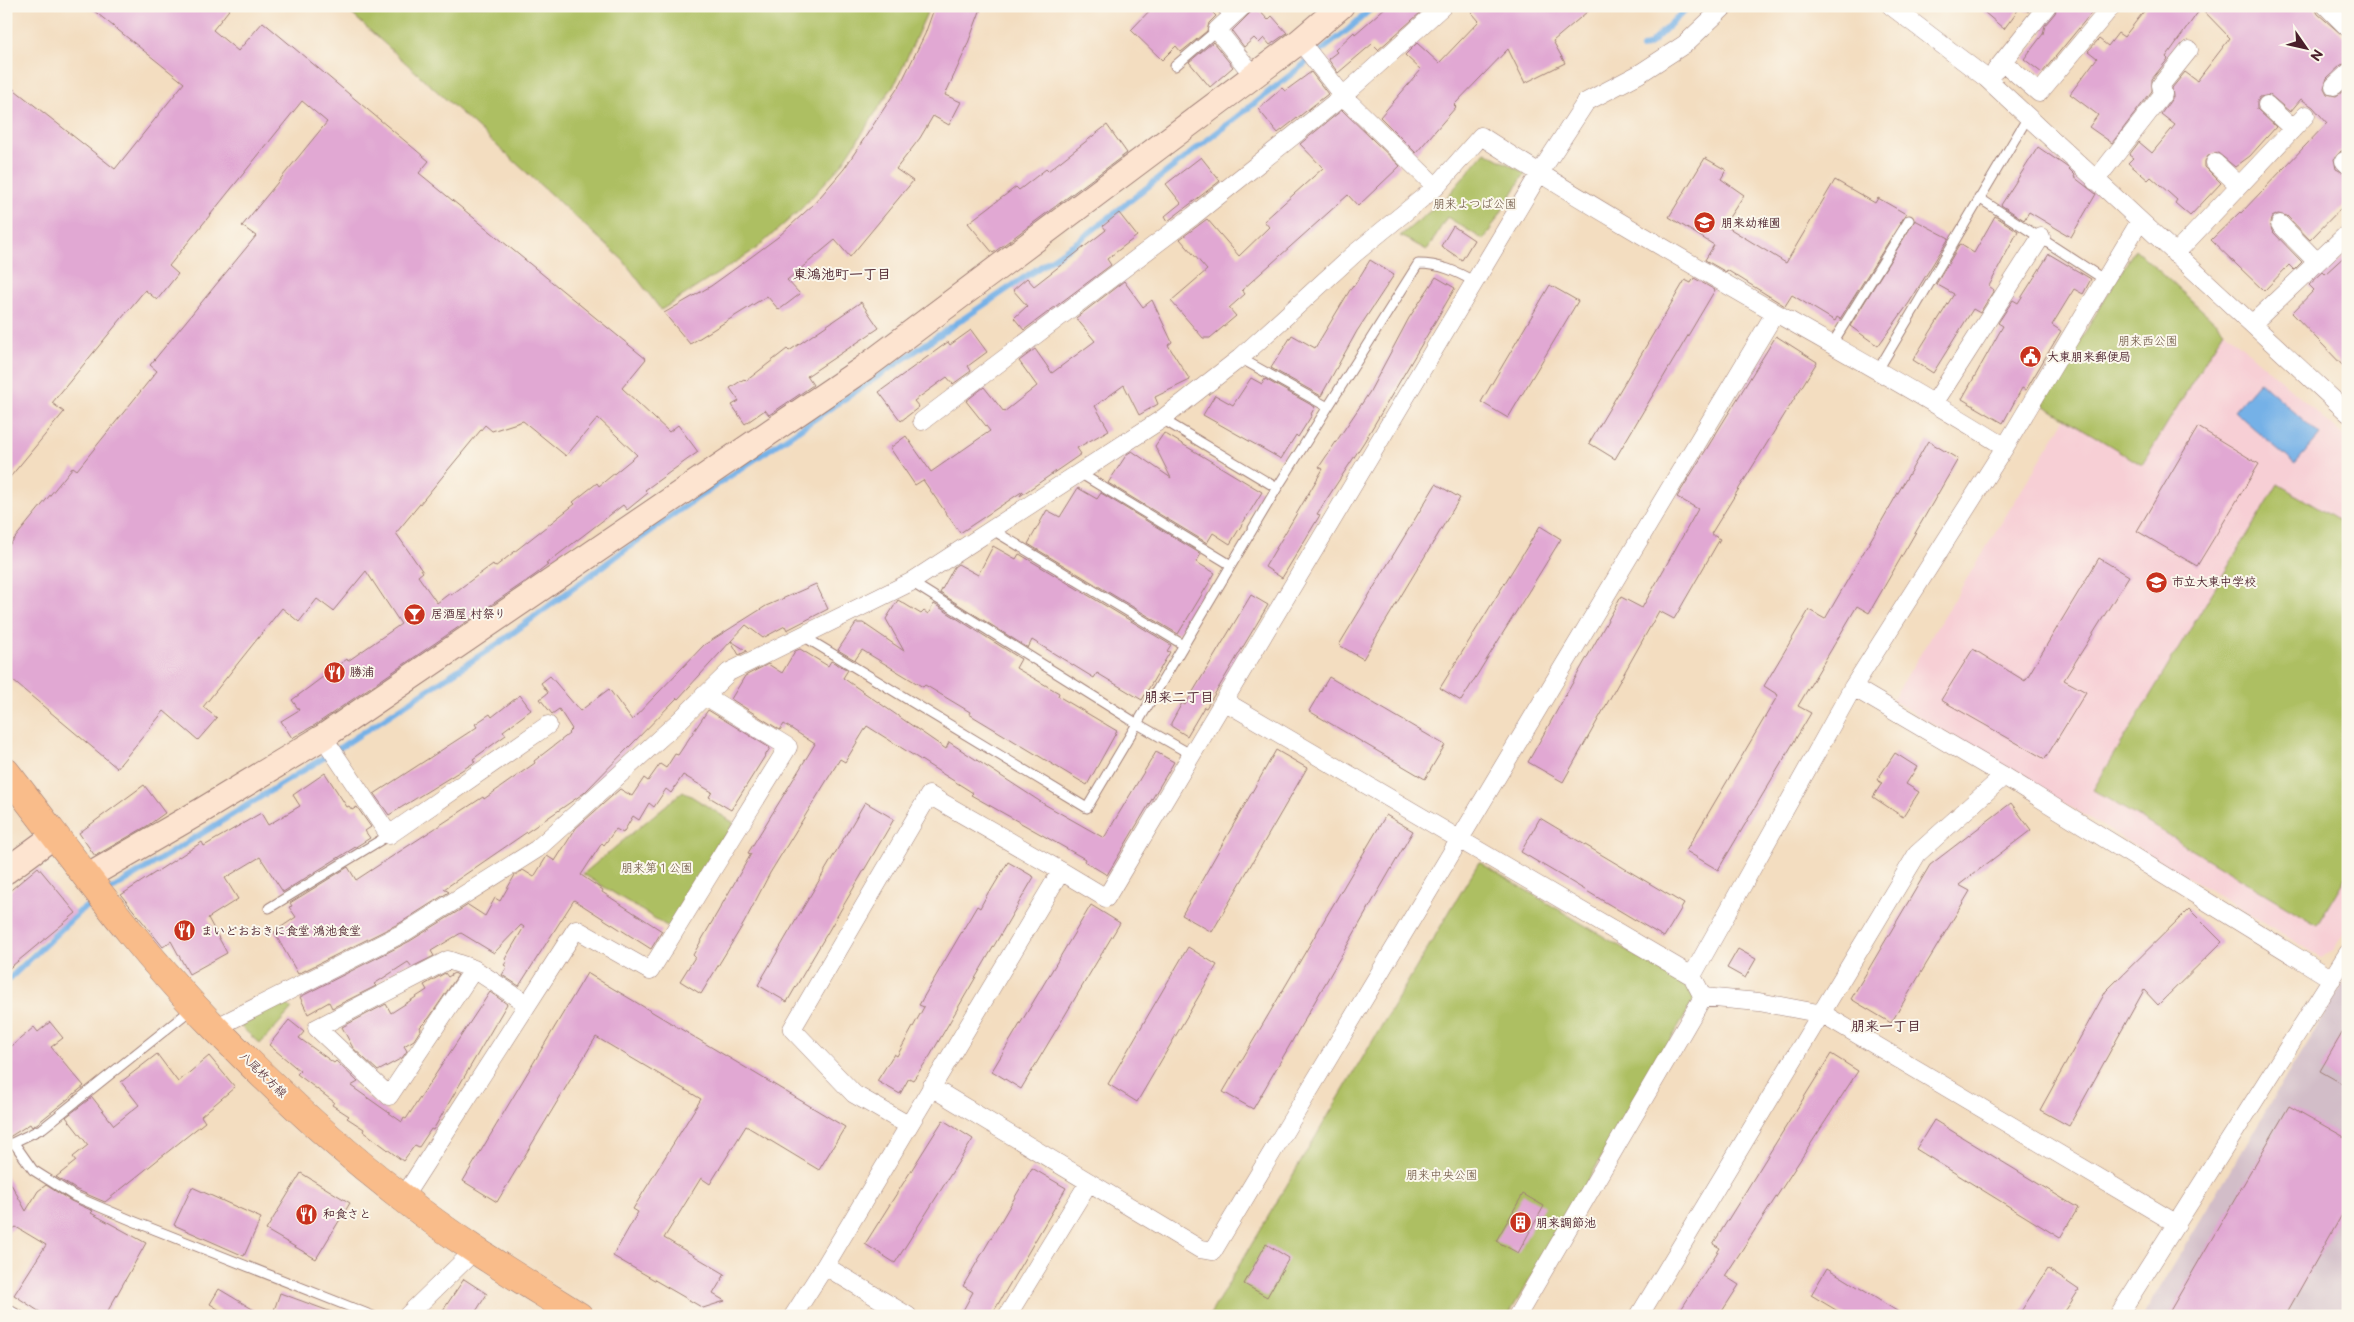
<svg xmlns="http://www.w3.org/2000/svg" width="2354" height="1322" font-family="'Balsamiq Sans','Klee One',sans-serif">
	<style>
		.built { fill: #f7cfd5 }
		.industrial { fill: #d2bdc8 }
		.green { fill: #adbf62; stroke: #7c6f46 }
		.water { fill: #74b1e7; stroke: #5f6889 }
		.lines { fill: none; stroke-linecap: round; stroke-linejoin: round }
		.stream { stroke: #74b1e7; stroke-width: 6 }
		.building { fill: #e1a8d3; fill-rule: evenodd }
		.lane-casing { stroke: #9e7e76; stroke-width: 11 }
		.street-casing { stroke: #9e7e76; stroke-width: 19 }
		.secondary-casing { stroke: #9e7e76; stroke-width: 27 }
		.primary-casing { stroke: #9e7e76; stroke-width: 29 }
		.lane { stroke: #fff; stroke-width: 9 }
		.street { stroke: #fff; stroke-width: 18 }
		.secondary { stroke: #fde4d0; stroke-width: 25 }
		.primary { stroke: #f9bc8a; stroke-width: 28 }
		.labels { text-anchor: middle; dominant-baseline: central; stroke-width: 4; stroke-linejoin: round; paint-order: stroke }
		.park-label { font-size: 12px; fill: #684f3c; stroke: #fbf7ec }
		.poi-label { font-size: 12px; font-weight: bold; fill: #4a1f2b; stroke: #fbf7ec; text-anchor: start }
		.street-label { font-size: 12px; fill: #4a1f2b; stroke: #fbf7ec }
		.neighbourhood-label { font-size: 14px; font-weight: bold; fill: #4a1f2b; stroke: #fbf7ec }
	</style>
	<rect width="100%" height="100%" fill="#fbf7ec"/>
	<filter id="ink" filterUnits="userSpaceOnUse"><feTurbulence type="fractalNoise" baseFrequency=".02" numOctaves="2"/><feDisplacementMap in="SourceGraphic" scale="10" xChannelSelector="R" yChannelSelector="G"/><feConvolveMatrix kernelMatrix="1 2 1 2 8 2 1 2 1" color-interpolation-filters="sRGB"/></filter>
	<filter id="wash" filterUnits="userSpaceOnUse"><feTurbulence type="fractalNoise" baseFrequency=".0096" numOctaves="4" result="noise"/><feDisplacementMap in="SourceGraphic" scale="20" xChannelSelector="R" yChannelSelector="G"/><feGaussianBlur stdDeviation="1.12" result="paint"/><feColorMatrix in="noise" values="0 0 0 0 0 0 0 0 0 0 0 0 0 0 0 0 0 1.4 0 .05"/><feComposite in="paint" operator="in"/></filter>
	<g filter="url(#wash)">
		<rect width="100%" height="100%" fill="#f3ddc0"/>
		<path class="built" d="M2224 330 2348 440V926L2332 952 2321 957 1892 700 2066 418 2142 465Z"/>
		<path class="industrial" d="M2348 976V1316H2143L2295 1062Z"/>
		<path class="green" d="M343 6H930L897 80 842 164 801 209 756 249 661 310 623 260Z
			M1485 152 1525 173 1484 240 1447 217 1427 250 1400 236 1447 197Z
			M2135 249 2224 330 2142 465 2042 404Z
			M2278 484 2348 526V873L2317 925 2093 790Z
			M683 791 734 823 670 928 583 874Z
			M1479 862 1688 987 1695 999 1508 1316H1209Z
			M282 999 292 1009 260 1044 238 1024Z"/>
		<path class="water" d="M2260 381 2320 435 2295 464 2234 411Z"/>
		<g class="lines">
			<path class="stream" d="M1642 48 1649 45 1689 6
				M106 893 341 747 499 643 675 513 1080 240 1349 29 1374 6
				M6 982 79 912 96 900"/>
		</g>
		<g id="blocks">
			<path class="building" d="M88 6H232L213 30 238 51 263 22 429 161 419 173 646 359 622 388 669 432 678 425 698 452 645 490 648 493 627 510 623 505 546 564 548 565 535 575 315 725 292 738 281 721 299 710 292 700 347 659 348 661 401 624 366 571 333 611 317 599 299 622 282 608 203 707 217 718 198 740 164 711 117 768 6 675V549L73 467 77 470 157 371 150 365 256 236 242 226 327 122 302 101 169 266 178 274 157 300 145 290 52 403 64 412 6 482V83L115 169 184 83ZM598 418 637 455 599 486 597 483 573 502 575 504 495 567 493 564 451 595 450 593 437 603 418 576 423 572 396 533 485 425 492 431 523 421 566 456Z
				M935 6H982L965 51 945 95 961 102 949 125 933 116 920 138 896 169 913 181 850 257 835 240 787 280 800 294 779 310 767 296 690 344 664 313 711 286 743 263 778 237 814 204 844 169 901 83 925 34Z
				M1154 6H1206L1216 16 1209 23 1207 31 1181 52 1176 46 1162 60 1131 30Z
				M1387 6H1414L1420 13 1378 50 1372 44 1338 73 1328 59 1337 52 1335 50 1354 32 1355 34Z
				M1466 6H1594L1553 41 1565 63 1525 83 1508 49 1454 105 1456 107 1416 153 1380 117 1421 70 1405 55 1417 43 1439 63 1479 21Z
				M1977 6H2033L2028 12 2021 6 2004 29Z
				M2057 6H2097L2042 73 2024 59 2043 34 2045 25 2055 13Z
				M2148 6H2314L2318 14 2348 40V63L2341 65 2327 78 2324 88 2327 94 2336 96 2348 88V151H2341L2334 159 2336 169 2348 175V201L2310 240 2287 216 2278 214 2272 217 2270 222 2272 231 2302 262 2294 270 2289 265 2264 291 2211 240 2240 212 2241 213 2327 123 2313 107 2301 99 2290 112 2270 95 2260 97 2257 102V109L2276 127 2250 156 2235 167 2218 153 2208 156 2205 161V167L2221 183 2190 216 2175 203 2177 200 2151 177 2148 180 2128 163 2133 158 2129 155 2139 142 2152 153 2175 125 2161 114 2173 97 2172 88 2185 72 2197 81 2230 38 2201 8 2166 57 2168 59 2152 79V91L2112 143 2089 127 2098 115 2070 94 2097 58 2088 51 2099 39 2108 46 2118 33 2124 37Z
				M1256 7 1268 20 1272 16 1287 33 1270 45 1264 38 1259 43 1254 38 1244 47 1232 31Z
				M1213 42 1233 67 1210 87 1189 62Z
				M1311 72 1328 94 1278 133 1258 109 1282 88 1285 91Z
				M1342 110 1400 166 1358 206 1348 195 1242 290 1245 294 1229 308 1236 316 1210 338H1203L1171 301 1207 270 1180 239 1207 219 1239 256 1269 227 1264 221 1323 168 1300 144Z
				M1107 125 1127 153 993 253 968 223 1016 187 1019 190 1046 169 1048 171Z
				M2038 147 2067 167 2075 175 2074 177 2096 194 2071 237 2029 212 2024 220 2001 205Z
				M1201 157 1220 181 1168 221 1165 216 1181 203 1166 184Z
				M1705 158 1726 170 1721 179 1744 195 1724 225 1786 263 1835 180 1875 203 1878 198 1906 214 1840 319 1837 317 1835 321 1792 295 1785 306 1727 270 1726 272 1705 260 1714 245 1669 217Z
				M1119 213 1137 236 1107 259 1111 265 1024 330 1014 318 1027 306 1013 290 1027 278 1034 286 1106 230 1103 226Z
				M1995 216 2018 231 1989 286 1994 290 1980 313 1973 309 1933 373 1913 360 1954 294 1936 284 1960 244 1974 253Z
				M1915 220 1949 238 1909 303 1878 346 1850 326Z
				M1453 226 1474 240 1462 260 1441 246Z
				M2348 253V371L2292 313 2314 290 2309 285 2323 272 2325 274Z
				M2049 254 2091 279 2083 294 2074 289 2052 325 2061 331 2026 390 2022 388 2003 423 1962 399 2003 326 1998 323 2013 300 2018 303Z
				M1370 260 1394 275 1357 331 1321 396 1271 368 1292 335 1315 348 1353 285 1354 286Z
				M1436 277 1455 288 1364 442 1317 514 1320 515 1282 578 1265 567 1323 469 1319 467 1369 393 1409 318Z
				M1694 278 1715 290 1615 459 1589 443 1685 280 1691 283Z
				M1124 281 1143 307 1152 300 1172 342 1168 345 1190 380 1155 397 1158 404 1139 415 1124 385 1095 406 1109 430 1077 448 1081 454 1020 496 1023 491 960 533 923 480 915 485 890 448 906 436 931 472 990 431 966 401 984 387 1004 412 1037 386 1019 361 1035 349 1052 373 1095 341 1076 318Z
				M1550 285 1578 301 1508 418 1481 402Z
				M861 302 879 328 807 376 813 385 803 392 769 415 765 410 745 424 732 405 739 401 730 388 744 379 746 381 787 349 789 351Z
				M971 330 987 352 968 366 971 371 953 384 947 377 914 401 919 407 901 421 879 392 948 342 950 345Z
				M1776 336 1817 362 1711 534 1720 539 1674 619 1659 611 1563 782 1528 762 1621 597 1642 608 1698 509 1677 497Z
				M1251 378 1262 384 1265 379 1315 407 1311 414 1312 415 1298 437 1296 435 1281 459 1203 415 1215 395 1233 405Z
				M2198 427 2259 464 2197 566 2137 531Z
				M1164 433 1262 492 1230 544 1213 533 1207 543 1108 483 1127 454 1132 451 1171 478 1155 446Z
				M1928 441 1958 459 1869 613 1857 606 1798 706 1811 713 1718 870 1686 851 1778 695 1764 686 1809 610 1825 619Z
				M1436 484 1460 498 1363 659 1339 645Z
				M1078 488 1097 499 1101 493 1201 554 1196 562 1215 573 1178 634 1028 544 1047 510 1060 517Z
				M1540 526 1561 539 1461 701 1440 688Z
				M993 546 1016 559 1019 554 1021 555 1171 645 1167 651 1170 652 1142 700 1097 673 1094 678 1032 640 1028 648 940 593 954 567 958 564 978 575Z
				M2099 558 2129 576 2064 680 2086 692 2045 759 1941 700 1973 649 2025 681Z
				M816 584 828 609 787 630 785 626 763 638 746 625 731 641 747 651 739 655 731 641 678 699 677 698 584 793 444 889 449 892 400 923 298 974 274 932 296 917 289 907 292 906 290 903 348 867 356 880 483 797 484 799 535 763 534 761 569 734 568 733 572 729 559 709 552 714 540 699 548 693 541 683 550 676 580 711 609 689 632 720 704 645 766 606Z
				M1251 595 1268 605 1219 687 1206 708 1204 707 1187 736 1171 726V723L1182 703 1185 705Z
				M898 600 921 614 924 611 928 614 934 604 1021 659 1016 668 1059 693 1058 696 1117 731 1087 785 969 714 970 712 925 685 923 687 862 650 855 660 838 650 856 623H863L904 651 886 619Z
				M800 649 828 666 831 661 848 670 843 678 946 749 949 742 1044 804 1104 838 1156 752 1174 762 1107 875 1084 861 1085 859 971 795 973 793 954 781 867 726 845 762 840 759 770 873 744 923 701 994 680 981 695 957 693 955 751 854 748 853 815 744 784 724 780 730 731 699 745 676 768 664 782 673 795 651Z
				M1329 677 1445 745 1425 779 1309 711Z
				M520 695 531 710 503 731 506 735 473 759 475 762 389 815 374 794 477 727 475 724 490 714 492 717Z
				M708 710 770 748 731 810 709 797 712 792 683 775 671 793 666 789 654 807 649 803 639 820 633 816 623 833 616 829 604 845 602 843 581 875 603 890 602 892 662 931 651 949 574 900 519 986 502 975 507 967 504 965 507 961 505 959 524 927 521 925 494 953 461 933 431 951 434 956 412 967 408 962 374 984 376 986 332 1008 329 1002 308 1014 300 997 410 941 468 905 485 916 495 898 500 901 515 875 523 870 534 877 547 856 555 861 576 828 620 789 632 796 644 778 648 781 660 764 666 768 675 754 678 755Z
				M1276 750 1307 768 1212 932 1182 915Z
				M1895 753 1917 767 1906 784 1919 792 1903 817 1873 797 1882 783 1877 780Z
				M325 773 347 807 349 806 352 810 357 807 371 827 365 831 370 838 283 892 260 857 225 878 238 899 208 918 227 953 189 974 171 941 163 947 121 895 202 842 204 846 261 813 268 825 300 806 293 795Z
				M144 785 165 813 147 826 95 856 79 833Z
				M865 802 894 819 787 1002 758 985Z
				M2011 803 2031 830 1959 885 1970 891 1891 1023 1851 999 1930 865Z
				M1386 815 1413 831 1253 1109 1223 1092Z
				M1540 818 1684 904 1664 937 1521 852Z
				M1008 862 1034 877 930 1056 913 1080 909 1078 900 1094 877 1081 894 1054 897 1056 924 1007 919 1005 937 974 977 906 980 908 989 891 990 892Z
				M38 867 76 913 6 971V894Z
				M1091 905 1120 923 1021 1089 992 1071Z
				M2189 909 2222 942 2158 1005 2144 990 2069 1126 2040 1110 2106 991Z
				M1188 947 1217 965 1137 1102 1108 1084Z
				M1738 949 1756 959 1745 978 1727 968Z
				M445 973 448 977 454 973 458 975 429 1018 420 1027 421 1029 414 1040 404 1046 407 1051 402 1058 378 1071 353 1048 342 1027 386 1004 391 1013 427 990 424 985Z
				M587 973 845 1127 819 1170 746 1126 710 1184 701 1178 664 1238 725 1274 713 1294 725 1301 703 1308 613 1256 638 1212 633 1209 701 1099 596 1037 497 1202 463 1181Z
				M490 992 507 1004 433 1130 431 1129 419 1147 415 1145 403 1161 363 1131 364 1129 347 1118 349 1116 332 1105 334 1102 297 1074 300 1071 269 1045 289 1020 304 1032 299 1038 334 1063 336 1061 358 1082 351 1086 402 1122 404 1118 406 1119Z
				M50 1022 63 1038 51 1047 84 1086 38 1123 32 1127 30 1124 6 1139V1051L34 1027 38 1032Z
				M2348 1023V1087L2320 1071Z
				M157 1054 178 1082 209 1056 235 1087 201 1116 205 1122 105 1202 77 1190 56 1177 76 1161 73 1157 88 1145 66 1117 92 1097 114 1125 139 1105 121 1082Z
				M1831 1054 1858 1071 1725 1276 1739 1285 1719 1316H1677L1720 1248 1713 1244Z
				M2289 1106 2348 1139V1204L2285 1316H2167Z
				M943 1120 973 1139 895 1263 865 1244Z
				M1934 1120 2078 1208 2060 1238 1916 1149Z
				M1032 1168 1066 1188 991 1316H960L973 1292 963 1286Z
				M301 1173 350 1203 316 1259 266 1230Z
				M6 1175 26 1211 38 1191 46 1185 71 1201 93 1211 91 1213 146 1243 105 1316H46L14 1295 46 1245 16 1227 6 1233Z
				M192 1187 261 1218 244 1256 174 1225Z
				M1523 1194 1544 1206 1518 1253 1496 1241Z
				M1266 1244 1289 1258 1267 1297 1244 1284Z
				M1827 1268 1905 1316H1846L1811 1295Z
				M2048 1269 2079 1290 2062 1316H2018Z
				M464 1279 487 1294 473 1316H439Z
				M219 1289 264 1316H229L210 1304Z
				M280 1293 337 1314V1316H272Z"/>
		</g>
	</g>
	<g filter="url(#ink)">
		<use href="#blocks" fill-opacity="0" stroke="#9e7e76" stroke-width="1"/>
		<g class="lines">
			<defs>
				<path id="lane" d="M1219 6 1231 17
					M1175 66 1217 30
					M1979 198 2105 280
					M1832 344 1909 220
					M1240 358 1326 406
					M1878 370 2028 117
					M1162 419 1277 488
					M1078 472 1231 565
					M991 529 1182 644
					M911 582 1136 723 1192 755
					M803 636 1087 808 1277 488 1418 264C1440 264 1456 271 1475 282
					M269 908 389 835
					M14 1143 33 1170 74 1196 133 1221 373 1316
					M6 1146 43 1128 193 1008
					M6 1308 20 1316"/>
				<path id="street" d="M1243 6 1217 30 1254 76
					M1891 6 1986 78 2348 413
					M2326 6 2348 28
					M1300 41 1343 96 1436 187 1481 136C1577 198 1677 256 1776 313 1853 357 1930 399 2005 447
					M2003 62 2039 93 2112 6
					M1996 70 2047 6
					M2334 86 2348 73
					M2267 105 2293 129
					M2344 161 2348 165
					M2215 163 2239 185
					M2095 181 2163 94 2161 85 2189 50
					M2280 224 2317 262
					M2175 254 2306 115
					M2252 324 2348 233
					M1935 402 2041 237
					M922 421 1193 216 1343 96 1443 6
					M1853 687 2004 776 2332 979
					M1224 701 1692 976 1703 997
					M323 737 389 835 548 725
					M474 969 389 1096 317 1028 448 960 474 969 527 1004
					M1692 976 1853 687 2005 447 2140 221
					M1703 997 1759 1002 1823 1014 2177 1224
					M215 1028 405 932 537 849 678 722 729 672 911 582 1162 419 1240 358 1354 254 1436 187
					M931 1087 1200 1249 1213 1251 1775 313
					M908 1125 854 1094 792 1029 929 795 1061 871
					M403 1198 576 929 650 971 788 747 704 695
					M825 1266 908 1316
					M407 1316 475 1250
					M793 1316 825 1266 1061 871 1106 898 1539 174 1586 102 1639 74 1685 44 1725 6
					M1007 1316 1089 1182
					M1517 1316 1703 997
					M1639 1316 1917 854 2004 776
					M2118 1316 2348 953"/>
				<path id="secondary" d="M6 871 55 835
					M87 877 201 811 323 737 864 368 1300 41 1341 6"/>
				<path id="primary" d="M6 772C74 859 139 951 216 1029 275 1089 336 1147 403 1198 458 1242 519 1278 579 1316"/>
			</defs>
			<use href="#lane" class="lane-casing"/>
			<use href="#street" class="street-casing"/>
			<use href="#secondary" class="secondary-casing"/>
			<use href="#primary" class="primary-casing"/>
			<use href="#lane" class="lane"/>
			<use href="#street" class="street"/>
			<use href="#secondary" class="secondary"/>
			<use href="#primary" class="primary"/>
		</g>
	</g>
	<defs>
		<symbol id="school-disc" viewBox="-11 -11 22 22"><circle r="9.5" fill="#c8321e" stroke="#fbf7ec"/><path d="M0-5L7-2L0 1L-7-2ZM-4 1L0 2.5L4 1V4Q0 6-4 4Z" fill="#fff"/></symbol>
		<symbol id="civic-disc" viewBox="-11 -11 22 22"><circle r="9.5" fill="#c8321e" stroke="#fbf7ec"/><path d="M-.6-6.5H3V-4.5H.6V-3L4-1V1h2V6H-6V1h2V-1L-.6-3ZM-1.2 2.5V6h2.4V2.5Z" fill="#fff"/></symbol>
		<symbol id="bar-disc" viewBox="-11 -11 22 22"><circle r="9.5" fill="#c8321e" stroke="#fbf7ec"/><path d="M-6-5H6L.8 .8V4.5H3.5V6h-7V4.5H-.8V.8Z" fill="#fff"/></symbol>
		<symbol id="restaurant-disc" viewBox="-11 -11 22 22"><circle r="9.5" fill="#c8321e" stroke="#fbf7ec"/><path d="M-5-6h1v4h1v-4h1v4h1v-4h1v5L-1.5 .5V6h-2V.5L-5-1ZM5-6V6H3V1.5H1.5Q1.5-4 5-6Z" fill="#fff"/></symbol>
		<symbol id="building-disc" viewBox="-11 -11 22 22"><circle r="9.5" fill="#c8321e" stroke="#fbf7ec"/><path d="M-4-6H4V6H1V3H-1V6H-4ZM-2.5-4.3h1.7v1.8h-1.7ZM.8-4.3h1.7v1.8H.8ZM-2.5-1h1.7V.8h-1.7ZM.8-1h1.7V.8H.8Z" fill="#fff"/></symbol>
	</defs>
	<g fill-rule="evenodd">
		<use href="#school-disc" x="1692" y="210" width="25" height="25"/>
		<use href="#civic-disc" x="2018" y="344" width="25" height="25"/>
		<use href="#school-disc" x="2144" y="570" width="25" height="25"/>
		<use href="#bar-disc" x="402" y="602" width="25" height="25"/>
		<use href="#restaurant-disc" x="322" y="660" width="25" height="25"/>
		<use href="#restaurant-disc" x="172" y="918" width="25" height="25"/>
		<use href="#restaurant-disc" x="294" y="1202" width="25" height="25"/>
		<use href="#building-disc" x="1508" y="1210" width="25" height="25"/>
	</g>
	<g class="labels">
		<g class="park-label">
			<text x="1475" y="204">朋来よつば公園</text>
			<text x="2148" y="341">朋来西公園</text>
			<text x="657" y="868">朋来第１公園</text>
			<text x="1442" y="1175">朋来中央公園</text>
		</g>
		<g class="poi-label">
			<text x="1721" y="223">朋来幼稚園</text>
			<text x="2047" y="357">大東朋来郵便局</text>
			<text x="2172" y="582">市立大東中学校</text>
			<text x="431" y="614">居酒屋 村祭り</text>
			<text x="350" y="672">勝浦</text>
			<text x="201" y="931">まいどおおきに食堂 鴻池食堂</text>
			<text x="323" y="1214">和食さと</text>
			<text x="1536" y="1223">朋来調節池</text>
		</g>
		<g class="street-label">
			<text transform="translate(263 1075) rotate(44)">八尾枚方線</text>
		</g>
		<g class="neighbourhood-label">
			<text x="842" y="274">東鴻池町一丁目</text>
			<text x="1179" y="697">朋来二丁目</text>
			<text x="1886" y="1026">朋来一丁目</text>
		</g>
	</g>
	<rect width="2354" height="1322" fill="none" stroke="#fbf7ec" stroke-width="25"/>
	<g transform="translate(2306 48) rotate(124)" stroke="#fbf7ec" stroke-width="4" paint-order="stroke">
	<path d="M0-4L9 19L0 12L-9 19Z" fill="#4a1f2b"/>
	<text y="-8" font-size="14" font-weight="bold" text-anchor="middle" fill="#4a1f2b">N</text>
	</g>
</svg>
